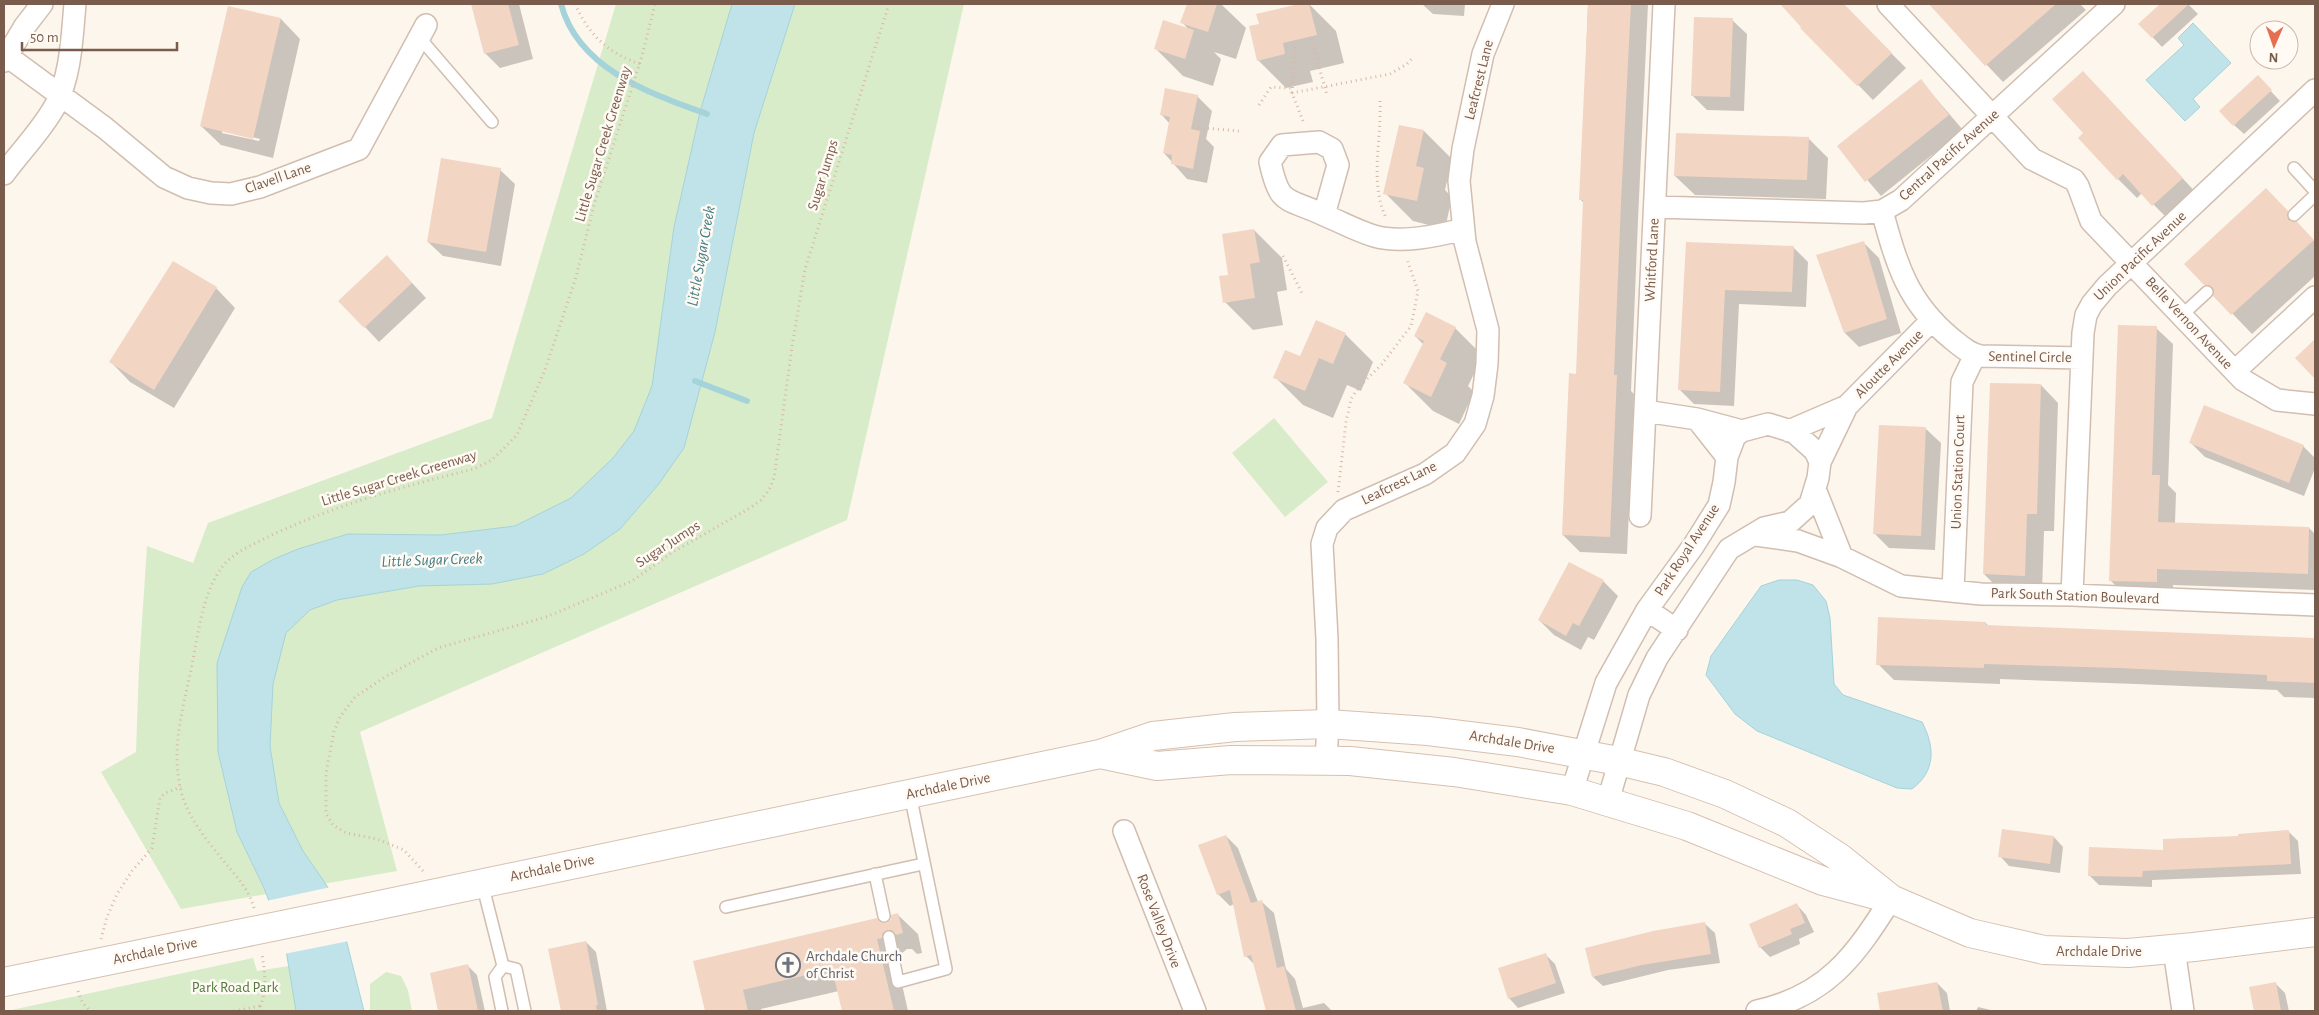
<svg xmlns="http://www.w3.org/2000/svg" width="2319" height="1015" font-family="'Alegreya Sans',sans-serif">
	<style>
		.green { fill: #d8ecc9 }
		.water { fill: #bfe3e8; stroke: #a5d3da }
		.pier { fill: #fdf6ec }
		.shadow { fill: #0003; fill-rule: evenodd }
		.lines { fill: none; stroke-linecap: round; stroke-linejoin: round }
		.stream { stroke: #a5d3da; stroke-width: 6 }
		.building { fill: #f3d5c3 }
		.lane-casing { stroke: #d1beb0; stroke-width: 14 }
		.street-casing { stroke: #d1beb0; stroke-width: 24 }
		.secondary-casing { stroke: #d6c0b0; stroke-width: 30 }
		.path { stroke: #d9b8a5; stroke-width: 3; stroke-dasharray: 1 4; stroke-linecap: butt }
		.lane { stroke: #fff; stroke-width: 11 }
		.street { stroke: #fff; stroke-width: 21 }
		.secondary { stroke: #fff; stroke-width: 28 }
		.secondary-bridge-casing { stroke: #d6c0b0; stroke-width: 30; stroke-linecap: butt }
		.secondary-bridge { stroke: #fff; stroke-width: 28 }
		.labels { text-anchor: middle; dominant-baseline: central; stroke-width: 5; stroke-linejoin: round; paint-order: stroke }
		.street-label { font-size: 15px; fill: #7a5c4d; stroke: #fffaf3 }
		.worship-label { font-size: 15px; fill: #5b616d; stroke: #fffaf3; text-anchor: start }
		.park-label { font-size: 15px; fill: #537a41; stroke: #fffaf3 }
		.water-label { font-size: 16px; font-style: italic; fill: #437c86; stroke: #fffaf3 }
	</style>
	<rect width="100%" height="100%" fill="#fdf6ec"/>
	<path class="green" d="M616 4H964L847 520 360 732 397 871 181 909 101 772 136 752 139 667 147 546 193 563 208 523 492 418Z
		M1274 418 1328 482 1285 517 1232 453Z
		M253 958 257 971 295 965 296 1011H7Z
		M386 972 401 976 408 990 412 1011H370V984Z"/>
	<path class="water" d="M732 4H795L754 133 715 332 684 448 658 485 620 529 584 554 543 574 492 584 419 586 337 600 310 610 286 633 273 684 270 746 279 803 303 851 336 899 364 1011H296L285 944 264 888 237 832 218 752 217 663 242 587 251 572 274 559 298 549 348 534 441 535 515 526 571 498 613 458 634 431 652 386 674 227 700 112Z
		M2193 23 2231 63 2193 99 2200 107 2185 121 2146 80 2184 45 2178 38Z
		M1779 580H1797L1813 585 1826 601 1830 618 1834 684 1843 695 1922 722C1935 747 1936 771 1912 789L1897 788 1757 731 1735 714 1706 675 1711 656 1761 586Z"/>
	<path class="pier" d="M331 887 339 898 349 941 284 954 266 901Z"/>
	<path class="shadow" d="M472 4H519L533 59 500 68 485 53Z
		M1188 4H1221L1246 28 1236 59 1214 52 1221 59 1213 86 1183 76 1155 48 1189 30 1182 22Z
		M1304 4H1309L1336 31 1344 63 1310 71 1313 82 1286 88 1258 60 1260 25 1258 15Z
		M1422 4H1465L1464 16 1433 14Z
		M1588 4H1648L1638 220 1631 391 1634 394 1627 554 1580 552 1563 535 1578 375 1584 203 1581 200Z
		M1782 4H1842L1906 68 1873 100 1802 28 1803 27Z
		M1929 4H2080L2086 10 2003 82Z
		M2162 4H2188L2198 14 2162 47 2140 24Z
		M229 7 281 19 300 39 273 158 221 145 201 126ZM222 130 260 139 259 141 222 133Z
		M1732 20 1747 34 1744 111 1707 110 1692 95Z
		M1921 81 1963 130 1881 196 1839 147Z
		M2267 87 2280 101 2244 134 2234 125Z
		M2102 92 2201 198 2173 224 2142 193 2137 198 2118 179 2085 133Z
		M1197 96 1212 111 1206 139 1214 147 1207 183 1187 179 1164 153 1170 124 1161 114Z
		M1400 126 1424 131 1452 159 1445 190 1452 197 1445 229 1413 221 1385 193Z
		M1808 138 1828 158 1826 199 1695 195 1675 176Z
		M500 170 515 184 501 266 443 256 428 242Z
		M2285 209 2315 242V276L2252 334 2205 285Z
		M1254 230 1282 258 1287 290 1277 292 1283 325 1253 330 1225 302 1229 276Z
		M1687 243 1793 247 1808 262 1806 307 1739 304 1734 406 1694 404 1679 389Z
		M1864 243 1879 258 1901 333 1859 347 1845 333Z
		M402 272 426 298 379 342 365 327Z
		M216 288 235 308 174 408 130 382 111 362Z
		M1455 328 1483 356 1468 386 1474 392 1459 424 1433 411 1405 383 1424 345 1415 336Z
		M2156 328 2173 344 2168 485 2176 493 2175 523 2309 528 2315 534V590L2173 585V598L2127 597 2110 580Z
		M1345 334 1373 362 1361 391 1347 385 1333 418 1303 405 1275 377 1301 358Z
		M2041 385 2058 403 2054 531H2044L2042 592 2001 591 1984 574Z
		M1926 429 1941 443 1935 550 1889 548 1874 533Z
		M2190 442 2303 446 2315 458V468L2304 496 2205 457Z
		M1603 581 1618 596 1594 640 1588 637 1581 650 1554 635 1539 620Z
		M1986 623 1989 627 2315 639V698L2284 697 2277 690 2136 684 2000 679V684L1894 680 1878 664Z
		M2289 832 2298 841 2301 874 2152 880V887L2099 885 2089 875 2165 851 2240 837Z
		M1226 836 1238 848 1258 902H1262L1274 913 1286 969 1295 979 1303 1008 1324 1003 1332 1011H1267L1255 965 1246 956 1234 904 1230 906 1218 894Z
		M2054 837 2063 847 2060 873 2009 866 2000 856Z
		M1797 905 1806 915 1814 932 1799 939 1800 944 1770 957 1760 947Z
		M898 915 918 934 922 953 917 954 912 949H907L901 954V957L896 958 908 1011H843L839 991 761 1009 762 1011H706L695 962 886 924Z
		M1705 924 1715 933 1720 963 1668 970 1603 986 1593 977Z
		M586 942 596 952 607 1011H563L550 950Z
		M1545 954 1555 964 1565 993 1518 1008 1509 998Z
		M467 965 477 975 485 1011H440L431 974Z
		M1937 983 1947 993 1950 1011H1882L1878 994Z
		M2275 983 2285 993 2289 1011H2255L2251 988Z
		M1978 1007 1995 1011H1976Z"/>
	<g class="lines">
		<path class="stream" d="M561 4C578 69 651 94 707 114
			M695 381 747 401"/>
	</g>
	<path class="building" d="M471 4H508L519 45 484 54Z
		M1187 4H1217L1208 32 1180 23Z
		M1299 4H1309L1317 35 1283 43 1285 54 1257 61 1249 26 1259 24 1256 14Z
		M1588 4H1631L1621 202 1614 375H1617L1610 537 1562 535 1569 373 1576 374 1583 200H1579Z
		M1780 4H1844L1892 53 1857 86 1800 28 1801 27Z
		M1929 4H2056L1985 66Z
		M2160 4H2189L2152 38 2138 24Z
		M228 6 281 18 253 139 200 126Z
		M1694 17 1733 18 1730 97 1691 96Z
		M1163 20 1194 30 1185 59 1154 49Z
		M2083 71 2183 178 2152 206 2123 174 2117 180 2078 138 2083 133 2052 99Z
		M2258 75 2272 90 2233 126 2219 111Z
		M1921 79 1949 115 1865 182 1837 146Z
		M1165 88 1198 95 1191 129 1200 131 1193 169 1171 164 1172 155 1163 153 1170 117 1160 115Z
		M1399 125 1424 130 1416 166 1424 168 1417 201 1383 194Z
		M1676 133 1809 137 1807 180 1674 176Z
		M441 158 501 168 486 252 427 242Z
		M2266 188 2288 211V220L2297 222 2314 240 2231 315 2213 296 2214 291 2212 287 2204 285 2184 264Z
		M1254 229 1260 262 1250 264 1255 298 1223 303 1219 276 1228 275 1222 234Z
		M1864 241 1887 319 1844 333 1816 255Z
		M1686 242 1794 246 1792 292 1725 290 1720 392 1678 390Z
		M387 255 412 283 364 328 338 301Z
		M173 261 217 287 154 390 109 362Z
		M1426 312 1456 327 1440 359 1447 363 1431 397 1403 383 1424 341 1414 336Z
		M1316 320 1346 333 1333 364 1319 358 1305 391 1273 378 1285 350 1300 356Z
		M2118 325 2157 326 2152 475H2160L2158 522 2309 527 2308 574 2157 569V582L2109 581Z
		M2315 339V379L2295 358Z
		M1990 383 2041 384 2037 514H2027L2025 576 1983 574Z
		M2204 405 2304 445 2289 483 2189 443Z
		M1879 425 1926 427 1921 536 1873 534Z
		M1569 562 1604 580 1579 626 1573 623 1566 636 1538 620Z
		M1878 617 1986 622V625L2315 638V683L2267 681V675L2119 668 1984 664V668L1876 665Z
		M2002 829 2054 836 2050 864 1998 857Z
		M2289 830 2291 864 2143 871 2142 877 2088 876 2089 847 2163 850V839L2238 836V834Z
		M1226 835 1251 903 1262 900 1277 968 1284 966 1296 1011H1266L1251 955 1244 957 1230 890 1217 895 1198 845Z
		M1797 903 1805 923 1790 929 1792 934 1759 948 1749 924Z
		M898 913 903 933 896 935 892 930H887L882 934V938L877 939 894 1011H842L832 969 743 990 748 1011H705L693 961 877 918 881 923H886L891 919V915Z
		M1705 922 1711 954 1642 965 1592 977 1585 948 1653 931Z
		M586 941 598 1005H596L597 1011H561L548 949Z
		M1546 953 1556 983 1508 999 1498 968Z
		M468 964 478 1011H438L430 973Z
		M1937 982 1943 1011H1880L1877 993Z
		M2276 982 2281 1011H2254L2249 987Z"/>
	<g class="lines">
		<defs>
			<path id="lane" d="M419 37 492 122
				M2294 168 2315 191
				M2294 215 2315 195
				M2181 316 2207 292
				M875 874 884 916
				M482 883 503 966 495 977 502 1011
				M726 907 923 864
				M889 937 898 982 946 969 910 794
				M503 966 516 969 525 1011"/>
			<path id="street" d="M1888 4 2032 159 2074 180 2078 186 2091 221 2243 380 2277 400 2315 404
				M7 56 105 128 164 177 188 188 211 193 231 194 260 187 359 149 426 25
				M4 61 25 26 42 4
				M4 174C20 152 42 130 55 106 71 76 72 37 75 4
				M1655 207 1864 213 1882 211 1901 200 2114 4
				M1882 211C1897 265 1907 302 1952 339 1961 346 1969 354 1981 356L2082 358
				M1324 215 1338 165 1332 149 1319 142 1282 145 1270 162C1280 208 1287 197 1324 215 1341 222 1357 231 1374 236 1401 244 1437 236 1463 229
				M2235 371 2315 297
				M1847 406 1931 321
				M1645 411 1697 419
				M1789 431 1847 406 1820 462
				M1727 457 1697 419 1742 431
				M1640 516 1664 4
				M1756 535 1798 541 1842 557 1815 489
				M1842 557 1901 586 1981 594 2072 595 2315 605
				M1953 591 1962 382 1975 355
				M2072 595 2083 333 2086 315 2092 304 2107 286 2315 90
				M1647 610 1677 630
				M1326 761 1328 724 1327 639 1322 544 1327 528 1344 510 1425 474 1455 453 1475 424 1483 396 1487 364 1488 330 1465 242 1459 181 1463 149 1483 54 1503 4
				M1572 791 1606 683 1647 610 1694 545 1719 505 1724 482 1727 457 1735 436 1742 431 1768 424 1794 432 1815 451 1820 462 1818 478 1810 504 1790 522 1764 528 1729 549 1657 658 1639 695 1608 801
				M1124 831 1195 1011
				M2174 949 2183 1011
				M1757 1011C1827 996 1855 956 1891 899"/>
			<path id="secondary" d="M1100 754 1157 766 1231 760 1350 761 1454 772 1572 791 1687 826 1823 881 1891 899 1970 933 2044 950 2128 953 2194 947 2315 932
				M370 907 1100 754 1153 736 1235 727 1328 724 1428 731 1518 742 1618 761 1664 772 1725 794 1787 823 1840 858 1891 899
				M4 982 238 934"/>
		</defs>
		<use href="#lane" class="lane-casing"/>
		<use href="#street" class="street-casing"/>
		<use href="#secondary" class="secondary-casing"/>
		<path class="path" d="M575 4C589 35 608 53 640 64
			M1311 39 1327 95
			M1292 93 1295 44
			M1380 101C1382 139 1369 182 1386 218
			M1259 105 1271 87 1291 88
			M1303 121 1292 93 1390 74 1407 64 1413 57
			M1193 127 1239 131
			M1283 256 1302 293
			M1338 492 1346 422 1351 399 1359 387 1382 364 1411 326 1418 291 1407 259
			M423 871 404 850 377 839 346 833 333 825 326 814V773L334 731 340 717 355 697 385 677 438 648 546 617 632 581 673 552 750 508 761 500 769 490 774 478 792 347 805 269 889 4
			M254 908C249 890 238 878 226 864 210 844 191 822 183 798 170 756 181 715 190 675 197 643 201 597 220 570 231 553 252 545 270 536 335 505 404 486 474 469L492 460 517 435 545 370 576 277 594 205 642 56 655 4
			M101 939 107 917 117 894 132 871 152 848 160 798 165 793 181 787
			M78 991 82 1002 90 1011
			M234 1011 260 1006
			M258 1011C268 992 265 974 262 954"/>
		<use href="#lane" class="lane"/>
		<use href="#street" class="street"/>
		<use href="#secondary" class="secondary"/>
		<defs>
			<path id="secondary-bridge" d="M238 934 370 907"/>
		</defs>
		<use href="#secondary-bridge" class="secondary-bridge-casing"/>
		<use href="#secondary-bridge" class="secondary-bridge"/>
	</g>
	<defs>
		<symbol id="church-ring" viewBox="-11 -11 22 22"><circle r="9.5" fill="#fffaf3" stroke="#6b7280" stroke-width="1.5"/><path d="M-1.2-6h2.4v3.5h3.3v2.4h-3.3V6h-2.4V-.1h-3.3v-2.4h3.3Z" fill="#6b7280"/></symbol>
	</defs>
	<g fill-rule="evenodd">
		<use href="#church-ring" x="774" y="951" width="28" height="28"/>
	</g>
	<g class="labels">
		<g class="street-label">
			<text transform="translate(1479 80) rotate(-76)">Leafcrest Lane</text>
			<text transform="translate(603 144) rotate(-73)">Little Sugar Creek Greenway</text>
			<text transform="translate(1949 155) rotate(-42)">Central Pacific Avenue</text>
			<text transform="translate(823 175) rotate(-73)">Sugar Jumps</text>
			<text transform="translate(278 178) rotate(-19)">Clavell Lane</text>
			<text transform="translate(2140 256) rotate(-44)">Union Pacific Avenue</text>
			<text transform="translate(1652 260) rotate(-87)">Whitford Lane</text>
			<text transform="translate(2189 323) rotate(47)">Belle Vernon Avenue</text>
			<text transform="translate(2030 357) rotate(1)">Sentinel Circle</text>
			<text transform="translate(1889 364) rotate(-45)">Aloutte Avenue</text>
			<text transform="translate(1958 472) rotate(-88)">Union Station Court</text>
			<text transform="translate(399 478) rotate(-17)">Little Sugar Creek Greenway</text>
			<text transform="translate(1399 483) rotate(-26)">Leafcrest Lane</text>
			<text transform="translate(668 544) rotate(-33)">Sugar Jumps</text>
			<text transform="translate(1687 550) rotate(-57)">Park Royal Avenue</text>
			<text transform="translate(2075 596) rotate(2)">Park South Station Boulevard</text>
			<text transform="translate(1512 742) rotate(9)">Archdale Drive</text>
			<text transform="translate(948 786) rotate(-12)">Archdale Drive</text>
			<text transform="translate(552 868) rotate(-12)">Archdale Drive</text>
			<text transform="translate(1159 921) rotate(69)">Rose Valley Drive</text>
			<text transform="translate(155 951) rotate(-12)">Archdale Drive</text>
			<text x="2099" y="951">Archdale Drive</text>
		</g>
		<g class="worship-label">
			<text x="806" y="956">Archdale Church<tspan x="806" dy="17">of Christ</tspan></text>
		</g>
		<g class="park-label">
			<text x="235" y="987">Park Road Park</text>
		</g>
		<g class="water-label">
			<text transform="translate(701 256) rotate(-80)">Little Sugar Creek</text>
			<text transform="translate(432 560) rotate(-2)">Little Sugar Creek</text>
		</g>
	</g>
	<rect width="2319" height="1015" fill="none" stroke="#7a5c4d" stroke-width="10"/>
	<g transform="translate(2274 45) rotate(182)"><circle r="24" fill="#fffaf3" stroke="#cabbb1"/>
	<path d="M0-4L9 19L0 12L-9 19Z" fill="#e76f51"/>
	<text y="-8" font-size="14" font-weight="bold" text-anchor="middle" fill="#7a5c4d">N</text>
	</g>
	<path d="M22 42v8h155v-8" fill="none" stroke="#7a5c4d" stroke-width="2.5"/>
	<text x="30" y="42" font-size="15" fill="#7a5c4d" stroke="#fffaf3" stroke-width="4" paint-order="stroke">50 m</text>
</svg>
